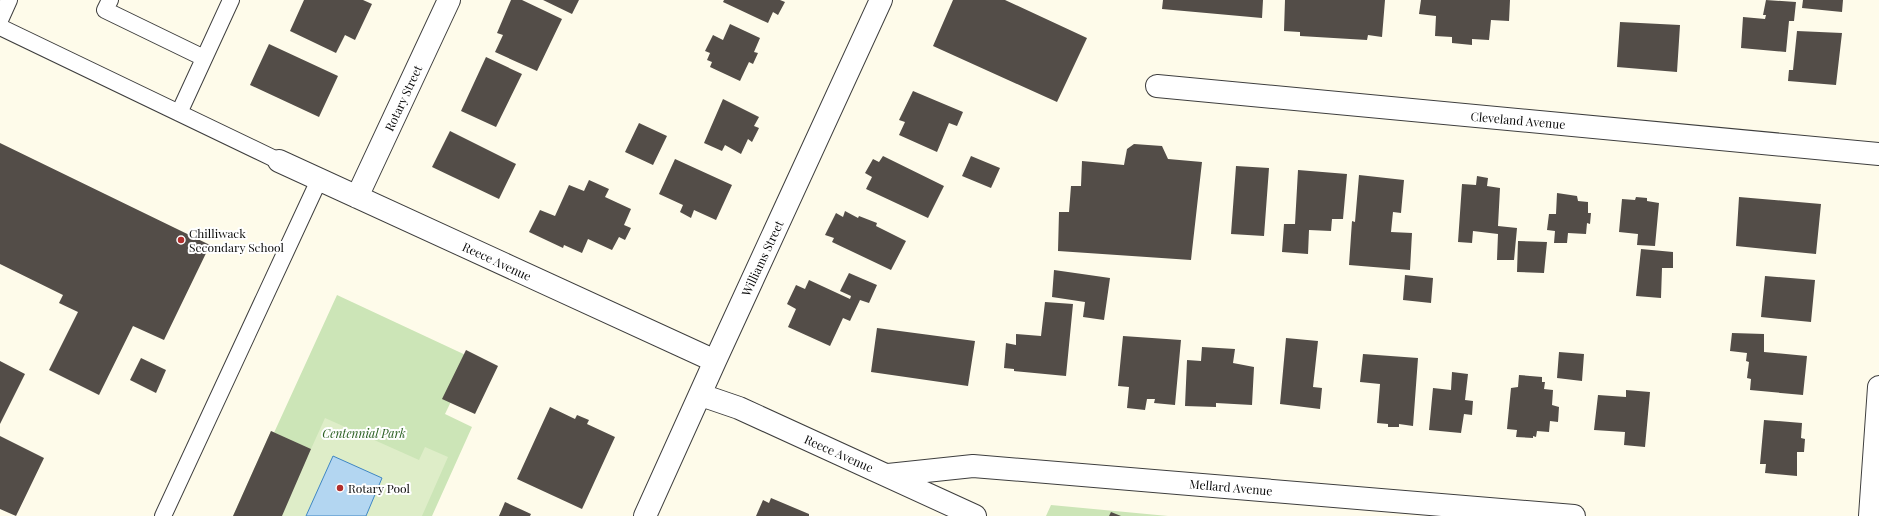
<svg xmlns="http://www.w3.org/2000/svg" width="1879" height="516" font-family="'Playfair Display',serif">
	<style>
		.green { fill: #cce5b7 }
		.pitch { fill: #deedc8 }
		.water { fill: #b3d6f1; stroke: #3f86c3 }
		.building { fill: #534d48 }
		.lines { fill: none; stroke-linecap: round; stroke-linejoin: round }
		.lane-casing { stroke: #3e3e3e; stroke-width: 18 }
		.street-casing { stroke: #3e3e3e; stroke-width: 24 }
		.lane { stroke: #fff; stroke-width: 16 }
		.street { stroke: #fff; stroke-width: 22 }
		.poi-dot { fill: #b12f2d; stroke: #fff; stroke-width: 1.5 }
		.labels { text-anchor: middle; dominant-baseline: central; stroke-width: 4; stroke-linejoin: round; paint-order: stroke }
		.street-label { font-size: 12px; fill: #0b0b0b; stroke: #fff }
		.poi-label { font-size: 12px; fill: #0b0b0b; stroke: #fff; text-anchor: start }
		.park-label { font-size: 12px; font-style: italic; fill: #295e20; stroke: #fff }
	</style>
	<rect width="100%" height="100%" fill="#fefbea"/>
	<path class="green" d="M337 295 472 358 445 414 472 427 432 516H236Z
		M1051 505 1168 516H1046Z"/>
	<path class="pitch" d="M325 418 419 460 425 447 448 457 422 516H233L271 431 311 449Z"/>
	<path class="water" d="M333 456 382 478 366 516H306Z"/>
	<path class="building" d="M304 0H363L372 4 355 40 345 35 336 53 290 31Z
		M511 0H522L562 19 537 71 495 52 503 35 497 33Z
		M543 0H579L572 14Z
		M724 0H780L785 2 778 15 773 12 768 23 723 2Z
		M953 0H1005L1087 38 1057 102 933 46Z
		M1163 0H1263L1262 18 1162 9Z
		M1285 0H1385L1382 37 1368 35 1367 40 1300 36V32L1284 31Z
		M1421 0H1510L1509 21 1491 20 1489 40 1472 39V45L1452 43V37L1435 36 1436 16 1419 14Z
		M1766 0 1796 2 1794 21H1789L1786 52 1741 48 1743 17 1765 19 1766 15H1763Z
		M1803 0H1843L1842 12 1802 8Z
		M1620 22 1680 25 1677 72 1617 67Z
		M730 24 760 38 754 52 758 53 753 64 749 62 740 81 710 67 712 62 707 60 710 53 705 51 713 35 723 40Z
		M1797 31 1842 33 1836 85 1788 81 1789 70H1793Z
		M269 44 338 76 319 117 250 85Z
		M486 57 522 74 496 127 461 111Z
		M913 91 963 112 957 126 949 123 937 152 899 135 905 122 899 120Z
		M723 99 759 117 754 126 759 128 752 142 748 139 741 154 725 145 722 151 704 143Z
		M639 123 667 136 653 165 625 152Z
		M450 131 516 164 499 199 432 167Z
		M0 143 210 245 164 340 133 326 99 395 49 370 78 312 59 303 63 295 0 264Z
		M1134 144 1162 146 1168 159 1202 162 1191 260 1058 251 1059 212H1069L1071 186H1081L1082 161 1124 165 1127 149Z
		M883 156 944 186 928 218 866 189 872 177 865 173 873 159 879 162Z
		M971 156 1000 168 991 188 962 176Z
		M675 159 732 185 716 220 694 210 691 218 680 212 683 205 659 194Z
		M1236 166 1269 168 1264 236 1231 234Z
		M1298 170 1347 174 1343 219H1332L1331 231 1309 230 1308 254 1282 252 1284 224H1295Z
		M1359 175 1404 180 1401 213 1393 212 1391 232 1412 233 1410 270 1349 265 1352 221 1355 222Z
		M1477 176 1488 178 1487 186 1500 188 1498 226 1517 228 1514 260H1497L1498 234 1473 231 1472 243 1458 242 1462 184 1476 185Z
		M589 180 609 189 605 197 631 209 624 225 631 228 625 240 619 237 612 250 588 239 582 253 564 245 563 248 529 232 540 210 555 216 569 185 584 191Z
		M1557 193 1577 196 1578 201 1588 202V213H1591L1590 224 1587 223 1586 234 1568 233 1567 243H1554L1555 231 1547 230 1549 214H1556Z
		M1636 197 1647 198V201L1659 203 1655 246 1637 245 1638 234 1619 232 1622 199 1635 200Z
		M1739 197 1821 204 1816 254 1736 246Z
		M845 211 858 218 859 216 877 223 876 226 906 241 891 270 832 242 834 238 825 235 836 213 843 217Z
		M1518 241 1547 242 1544 273 1517 272Z
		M1641 249 1673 252V268H1662L1661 298 1636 296Z
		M1054 270 1110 278 1104 320 1083 317 1085 302 1052 297Z
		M849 273 877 285 869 303 860 300 850 321 843 318 830 346 788 327 796 309 787 304 796 285 805 289 809 280 850 299 851 296 840 291Z
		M1405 275 1433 278 1431 303 1403 300Z
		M1765 276 1815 280 1811 322 1761 317Z
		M1045 302 1073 304 1066 376 1014 371V369L1004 368 1006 343 1016 345V334L1041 336Z
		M877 328 975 341 968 386 871 372Z
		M1732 333 1764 334V352L1807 356 1803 395 1750 390 1751 379 1747 378 1749 362 1746 361 1747 353 1730 351Z
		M1123 336 1181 340 1175 405 1154 403 1155 399H1147L1145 410 1127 408 1129 387 1118 386Z
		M1286 338 1318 341 1313 387 1322 388 1320 409 1280 404Z
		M1202 347 1235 349 1233 363 1254 367 1252 405 1216 403V407L1185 406 1187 360 1201 361Z
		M466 350 498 366 475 414 442 399Z
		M1559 352 1584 354 1582 381 1557 378Z
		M1363 354 1418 358 1413 426 1399 424V427H1388V424L1377 423 1380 384 1360 382Z
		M141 358 166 370 156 393 130 380Z
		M0 361 25 374 0 424Z
		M1452 372 1468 374 1465 400 1473 401 1472 415 1464 414 1461 433 1429 430 1433 388 1451 390Z
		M1519 375 1542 377V382H1545L1544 389 1553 390 1552 405 1559 407 1558 422 1550 421 1549 432 1537 431 1536 437 1533 436V438L1516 437 1517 430 1507 429 1511 388 1518 387Z
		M1626 390 1650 392 1645 447 1624 445 1625 432 1594 430 1598 395 1626 397Z
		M550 407 575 419 577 415 589 420 587 424 615 437 582 509 517 479Z
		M1764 420 1802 423 1801 438 1805 439 1804 452H1797V476L1765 473 1766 464H1760Z
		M271 431 311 449 282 516H233Z
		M0 436 44 458 16 516 0 509Z
		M771 498 809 514V516H756L763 500 769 503Z
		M505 502 531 514 530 516H499Z
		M1111 512 1121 516H1109Z"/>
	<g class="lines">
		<defs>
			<path id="lane" d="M110 0 105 10 204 58
				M0 20 9 0
				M0 27 279 161
				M179 113 231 0
				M163 516 319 180"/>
			<path id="street" d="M1157 86 1879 154
				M279 161 715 361
				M357 197 449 0
				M701 395 739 408 975 516
				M888 475 973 466 1574 516
				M645 516 715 361 881 0
				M1870 516 1879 387"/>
		</defs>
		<use href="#lane" class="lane-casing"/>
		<use href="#street" class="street-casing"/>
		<use href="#lane" class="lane"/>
		<use href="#street" class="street"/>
	</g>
	<g class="poi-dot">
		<circle cx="181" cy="240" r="4"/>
		<circle cx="340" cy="488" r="4"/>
	</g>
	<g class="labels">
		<g class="street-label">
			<text transform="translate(403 98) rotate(-65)">Rotary Street</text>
			<text transform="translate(1518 120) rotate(5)">Cleveland Avenue</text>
			<text transform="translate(762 258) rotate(-65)">Williams Street</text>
			<text transform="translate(497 261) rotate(25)">Reece Avenue</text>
			<text transform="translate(839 453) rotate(24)">Reece Avenue</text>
			<text transform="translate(1231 487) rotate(5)">Mellard Avenue</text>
		</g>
		<g class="poi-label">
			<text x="189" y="233">Chilliwack<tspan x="189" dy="14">Secondary School</tspan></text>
			<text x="348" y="488">Rotary Pool</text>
		</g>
		<g class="park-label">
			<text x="364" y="433">Centennial Park</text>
		</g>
	</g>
</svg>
